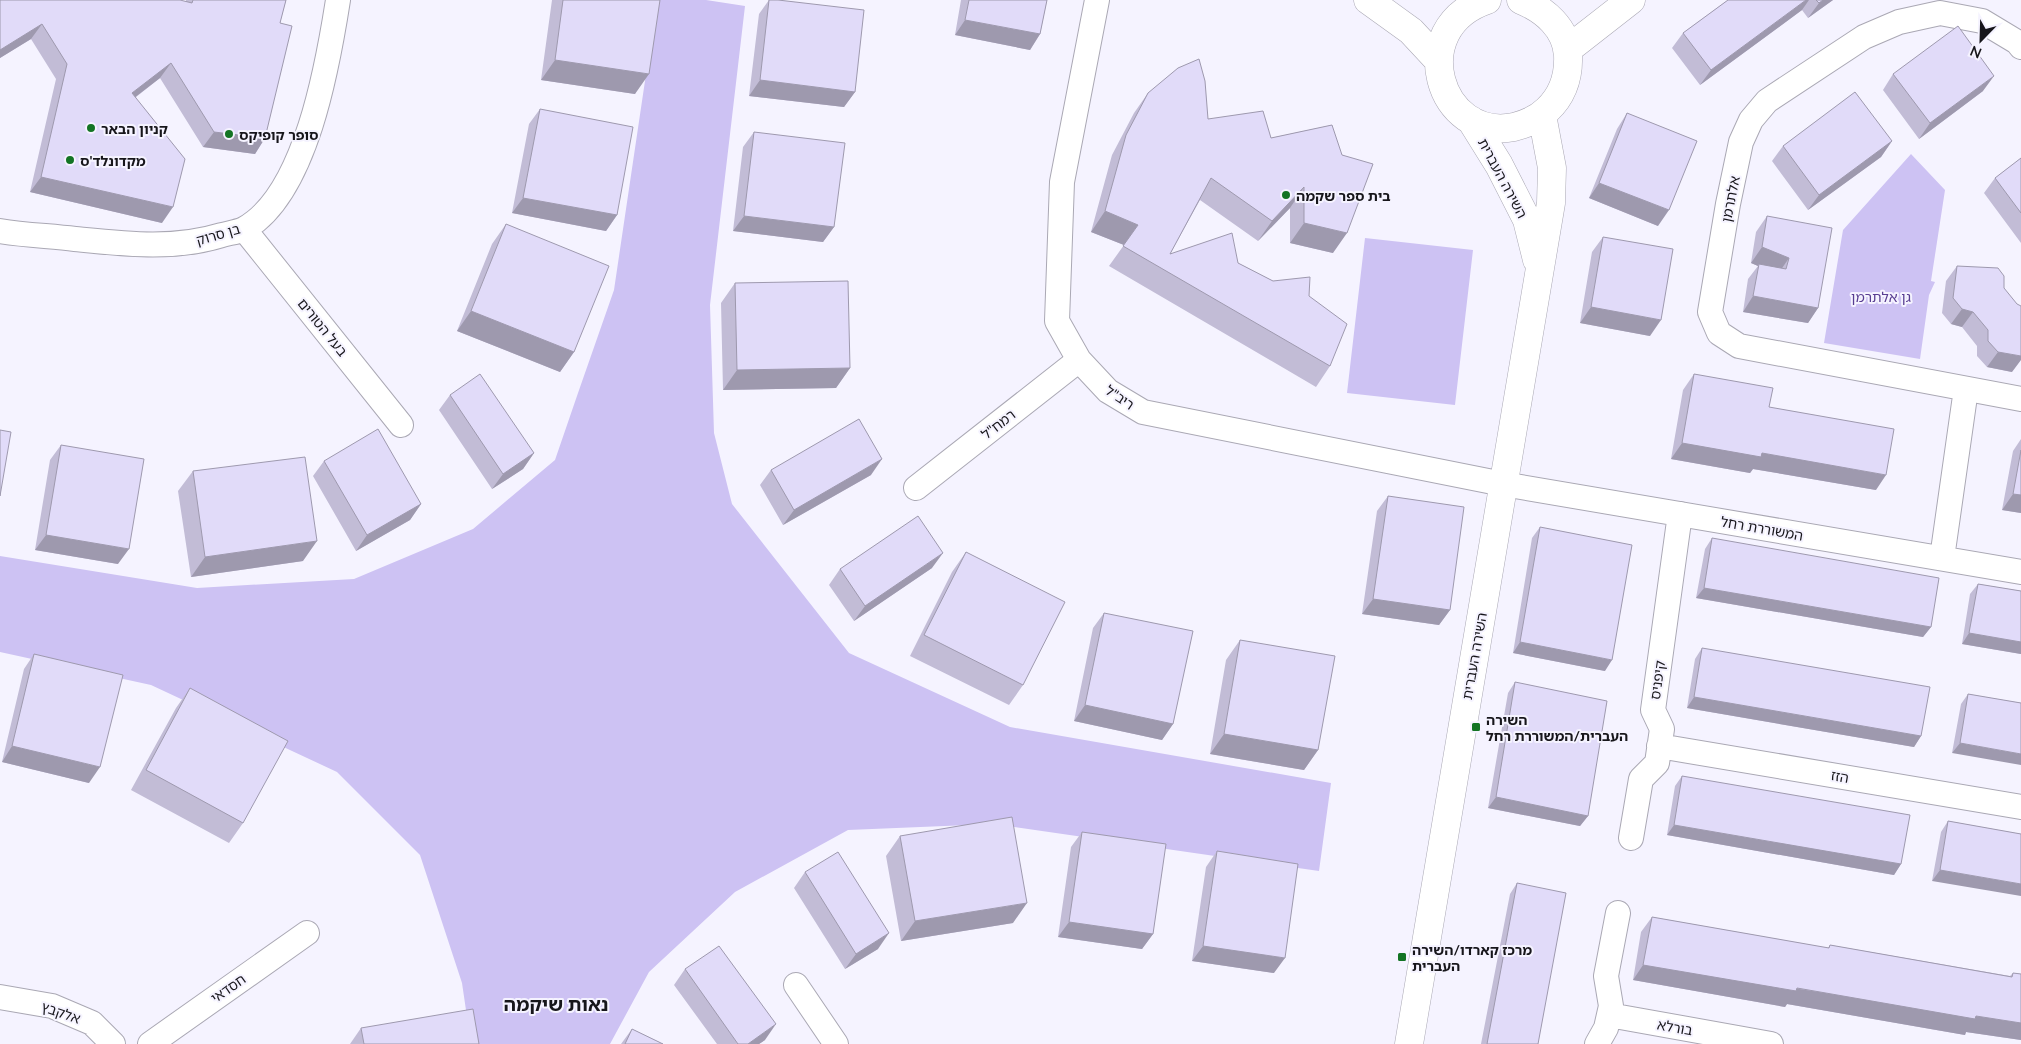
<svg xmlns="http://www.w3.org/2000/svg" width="2021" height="1044" font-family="Lato,'Noto Sans Hebrew',sans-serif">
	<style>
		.park { fill: #cdc2f3 }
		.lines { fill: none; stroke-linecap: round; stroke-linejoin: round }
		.minor-casing { stroke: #aaa8b4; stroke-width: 26 }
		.tertiary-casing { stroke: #aaa8b4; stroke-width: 29 }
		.minor { stroke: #fff; stroke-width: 24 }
		.tertiary { stroke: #fff; stroke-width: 28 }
		.wall { fill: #c2bcd6 }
		.shaded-wall { fill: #9e99ae }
		.building { fill: #e1dbf9; stroke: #9e99ae }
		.poi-dot { fill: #137424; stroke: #f5f3ff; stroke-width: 2 }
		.labels { text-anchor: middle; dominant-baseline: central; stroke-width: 4; stroke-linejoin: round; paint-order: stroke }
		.poi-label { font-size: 14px; font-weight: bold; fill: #17161b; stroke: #f5f3ff; text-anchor: start }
		.street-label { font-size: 14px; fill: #17161b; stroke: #f5f3ff }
		.park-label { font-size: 14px; fill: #583d91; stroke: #f5f3ff }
		.district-label { font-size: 19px; font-weight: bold; fill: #17161b; stroke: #f5f3ff }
	</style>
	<rect width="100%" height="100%" fill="#f5f3ff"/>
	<path class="park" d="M657 0H706L745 6 710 305 714 433 732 504 849 653 1010 727 1331 783 1319 871 993 824 848 830 735 892 649 972 610 1044H471L462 983 420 855 337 772 151 685 0 652V556L197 588 354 579 473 529 555 460 578 393 614 290Z
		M1911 154 1945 190 1931 281 1935 282 1929 295 1920 359 1824 343 1843 230Z
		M1365 238 1473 250 1455 405 1347 393Z"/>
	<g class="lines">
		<defs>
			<path id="minor" d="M1097 0 1062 182 1057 321 1079 360 1108 391 1143 412 1503 484 2021 572
				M2021 47 2017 42 1982 21 1940 13 1899 22 1864 37 1767 101 1751 120 1741 142 1728 204 1710 312 1719 333 1739 346 2021 399
				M244 229 401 425
				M0 231C25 235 50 236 75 239 125 244 174 250 222 235 229 233 238 232 244 229 306 195 328 64 338 0
				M916 488 1079 360
				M1942 558 1966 389
				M1659 746 2021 807
				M1631 838 1641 779 1657 763 1662 729 1653 710 1680 514
				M796 985 836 1044
				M0 997 52 1006 92 1023 113 1044
				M1609 1015 1771 1044
				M150 1044 307 933
				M1597 1044 1606 1028 1611 1006 1606 976 1618 913"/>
			<path id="tertiary" d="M1368 0 1411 31 1438 60
				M1487 0C1404 28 1439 142 1514 127 1526 124 1538 119 1547 110 1563 95 1569 77 1568 55 1566 28 1545 10 1521 0
				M1567 50 1631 0
				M1471 120 1499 165 1527 220 1537 260
				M1409 1044 1551 203 1552 168 1542 115"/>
		</defs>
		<use href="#minor" class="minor-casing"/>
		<use href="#tertiary" class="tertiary-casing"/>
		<use href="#minor" class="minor"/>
		<use href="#tertiary" class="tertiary"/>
	</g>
	<path class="wall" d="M0 0 186 1V0H286L280 23 265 138 255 154 203 147 160 78 136 97 162 223 30 192 56 79 31 39 0 58Z
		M552 0H660L635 94 541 80Z
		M769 0H778L855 92 844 107 749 96 759 14Z
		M961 0H1047L1040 34 1030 50 955 35Z
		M1728 0H1833L1808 18 1802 10 1700 85 1672 48 1683 33Z
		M1893 74 1983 91 1919 139 1883 90Z
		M1148 93 1208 119 1271 138 1332 125 1333 253 1290 243V208L1258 241 1200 200 1170 254 1238 263 1273 281 1309 296 1330 366 1316 387 1109 266 1124 245 1091 232 1112 155 1134 113Z
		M540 109 617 215 606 231 512 213 529 124Z
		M1627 113 1658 226 1589 198 1617 129Z
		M754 132 834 227 823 242 733 231 743 147Z
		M1892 141 1881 157 1808 210 1772 161 1783 146Z
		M2021 158V243L1984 193 1995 178Z
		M1767 216 1818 308 1808 323 1743 312 1748 279 1758 266 1751 263 1756 232Z
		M506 224 574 352 560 372 457 331 492 244Z
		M1603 237 1650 336 1580 323 1592 252Z
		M1957 266 2004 288 2012 372 1987 367 1977 356V346L1962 327 1951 324 1942 313 1946 281Z
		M735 283 850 368 836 388 723 390 721 303Z
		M1694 374 1769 407 1876 490 1753 469 1750 473 1671 459 1683 390Z
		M450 395 534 453 523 469 492 489 439 410Z
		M2021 439V513L2002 510 2013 451Z
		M61 445 118 564 35 550 50 460Z
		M324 461 421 504 410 520 356 551 313 476Z
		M771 470 871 475 783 525 760 485Z
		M193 471 303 561 191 577 178 491Z
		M1388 496 1450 610 1439 625 1362 614 1377 511Z
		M1540 527 1605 671 1513 653 1532 538Z
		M1712 538 1931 627 1923 637 1696 598 1705 549Z
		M966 552 1023 685 1009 705 910 656 952 572Z
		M932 568 854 621 829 585 840 569Z
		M1978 584 2021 591V654L1962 644 1970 594Z
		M1104 613 1173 724 1162 740 1074 721 1093 628Z
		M1240 640 1318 750 1304 770 1210 754 1226 660Z
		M1702 648 1921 736 1914 747 1687 708 1695 659Z
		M34 654 89 783 2 762 24 669Z
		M1515 682 1588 816 1580 826 1488 808 1508 693Z
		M190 688 243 823 229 843 131 790 176 708Z
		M1968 694 2021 703 1952 753 1961 704Z
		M1682 776 1901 864 1894 875 1667 835 1675 786Z
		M1948 821 2021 834 1932 881 1941 832Z
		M1082 832 1153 934 1142 949 1058 937 1071 847Z
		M900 836 1013 923 901 941 886 856Z
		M1217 851 1274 973 1192 961 1206 867Z
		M805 872 878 949 845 969 794 888Z
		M1517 883 1538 1044H1481L1510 894Z
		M1652 917 1828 948 1830 945 2010 976 2013 973 2021 974V1040L1966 1032 1965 1035 1787 1004 1785 1007 1633 980 1641 932Z
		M685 969 765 1040 759 1044H717L674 985Z
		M361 1028 479 1044H350Z
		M632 1029 663 1044H621Z"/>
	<path class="shaded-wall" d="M1806 0H1809L1802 10 1700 85 1711 70Z
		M1823 0H1833L1808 18 1819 3Z
		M965 20 1040 34 1030 50 955 35Z
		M42 24 31 39 0 58V50Z
		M555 60 649 74 635 94 541 80Z
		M171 63 160 78 121 108 132 93Z
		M1994 76 1983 91 1919 139 1930 123Z
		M760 80 855 92 844 107 749 96Z
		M214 132 265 138 255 154 203 147Z
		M1892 141 1881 157 1808 210 1819 195Z
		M41 177 173 207 162 223 30 192Z
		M1599 183 1669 210 1658 226 1589 198Z
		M1304 187 1290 208 1258 241 1272 221Z
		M523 198 617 215 606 231 512 213Z
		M1105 211 1138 225 1124 245 1091 232Z
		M744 216 834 227 823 242 733 231Z
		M1304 223 1347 233 1333 253 1290 243Z
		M1762 247 1789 258 1778 274 1759 264 1758 266 1751 263Z
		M1753 296 1818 308 1808 323 1743 312Z
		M1591 307 1661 320 1650 336 1580 323Z
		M1962 309 1973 312 1962 327 1951 324Z
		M471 311 574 352 560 372 457 331Z
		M1998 352 2021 356V360L2012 372 1987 367Z
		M850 368 836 388 723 390 737 370Z
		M1682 443 1762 453 1886 475 1876 490 1753 469 1750 473 1671 459Z
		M534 453 523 469 492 489 503 474Z
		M882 459 871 475 783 525 794 510Z
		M2013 494 2021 495V513L2002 510Z
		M421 504 410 520 356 551 367 535Z
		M46 535 129 549 118 564 35 550Z
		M317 541 303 561 191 577 205 557Z
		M943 553 932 568 854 621 865 606Z
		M1704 588 1931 627 1923 637 1696 598Z
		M1373 599 1450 610 1439 625 1362 614Z
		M1969 633 2021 642V654L1962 644Z
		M1520 642 1612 660 1605 671 1513 653Z
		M1694 697 1921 736 1914 747 1687 708Z
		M1085 705 1173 724 1162 740 1074 721Z
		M1224 734 1318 750 1304 770 1210 754Z
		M1960 743 2021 754V765L1952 753Z
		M12 746 100 767 89 783 2 762Z
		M1496 797 1588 816 1580 826 1488 808Z
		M1674 825 1901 864 1894 875 1667 835Z
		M1940 870 2021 884V896L1932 881Z
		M1027 903 1013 923 901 941 915 921Z
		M1069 922 1153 934 1142 949 1058 937Z
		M889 933 878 949 845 969 856 954Z
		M1203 946 1285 958 1274 973 1192 961Z
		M1643 965 2021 1023V1040L1966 1032 1965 1035 1787 1004 1785 1007 1633 980Z
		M776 1024 765 1040 759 1044H748Z"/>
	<path class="building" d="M0 0H180L192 3 193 0H286L280 23 292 26 265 138 214 132 171 63 132 93 185 159 173 207 41 177 67 64 42 24 0 50Z
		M563 0H660L649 74 555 60Z
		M769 0H778L864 10 855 92 760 80Z
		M969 0H1047L1040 34 965 20Z
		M1728 0H1806L1711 70 1683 33Z
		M1816 0H1823L1819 3Z
		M1958 26 1994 76 1930 123 1893 74Z
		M1199 59 1205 81 1208 119 1263 111 1271 138 1332 125 1342 155 1373 164 1347 233 1304 223V187L1272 221 1211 178 1170 254 1232 233 1238 263 1273 281 1310 277 1309 296 1347 324 1330 366 1123 246 1138 225 1105 211 1126 135 1148 93 1178 68Z
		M1855 92 1892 141 1819 195 1783 146Z
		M540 109 633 127 617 215 523 198Z
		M1627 113 1697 141 1669 210 1599 183Z
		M754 132 845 143 834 227 744 216Z
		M2021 158V213L1995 178Z
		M1767 216 1832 228 1818 308 1753 296 1759 264 1786 269 1789 258 1762 247Z
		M506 224 609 266 574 352 471 311Z
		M1603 237 1673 249 1661 320 1591 307Z
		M1957 266 1998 268 2004 276V288L2017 304 2021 306V356L1998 352 1988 341V330L1973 312 1962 309 1953 298Z
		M848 281 850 368 737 370 735 283Z
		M480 374 534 453 503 474 450 395Z
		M1694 374 1773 388 1769 407 1894 429 1886 475 1762 453 1761 457 1682 443Z
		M859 419 882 459 794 510 771 470Z
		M378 429 421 504 367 535 324 461Z
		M0 430 11 432 0 496Z
		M61 445 144 459 129 549 46 535Z
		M2021 450V495L2013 494Z
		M305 457 317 541 205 557 193 471Z
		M1388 496 1464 507 1450 610 1373 599Z
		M918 516 943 553 865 606 840 569Z
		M1540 527 1632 545 1612 660 1520 642Z
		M1712 538 1939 578 1931 627 1704 588Z
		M966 552 1065 602 1023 685 924 635Z
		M1978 584 2021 591V642L1969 633Z
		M1104 613 1193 631 1173 724 1085 705Z
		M1240 640 1335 656 1318 750 1224 734Z
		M1702 648 1930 687 1921 736 1694 697Z
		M34 654 123 675 100 767 12 746Z
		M1515 682 1607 701 1588 816 1496 797Z
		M190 688 288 741 243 823 146 770Z
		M1968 694 2021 703V754L1960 743Z
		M1682 776 1910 815 1901 864 1674 825Z
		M1012 817 1027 903 915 921 900 836Z
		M1948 821 2021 834V884L1940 870Z
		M1082 832 1166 844 1153 934 1069 922Z
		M1217 851 1298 864 1285 958 1203 946Z
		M838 852 889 933 856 954 805 872Z
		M1517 883 1566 893 1538 1044H1487Z
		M1652 917 1829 948 1830 945 2012 977 2013 973 2021 974V1023L1976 1016 1975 1019 1797 988 1796 991 1643 965Z
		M719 946 776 1024 748 1044H738L685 969Z
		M473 1009 479 1044H364L361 1028Z
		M632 1029 663 1044H625Z"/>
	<g class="poi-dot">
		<circle cx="91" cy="128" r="5"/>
		<circle cx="229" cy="134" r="5"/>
		<circle cx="70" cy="160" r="5"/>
		<circle cx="1286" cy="195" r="5"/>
		<rect x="1471" y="722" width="10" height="10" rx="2.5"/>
		<rect x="1397" y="952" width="10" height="10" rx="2.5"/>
	</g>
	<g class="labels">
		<g class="poi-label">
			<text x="101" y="128">קניון הבאר</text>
			<text x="239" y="134">סופר קופיקס</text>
			<text x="80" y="160">מקדונלד'ס</text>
			<text x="1296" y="195">בית ספר שקמה</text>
			<text x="1486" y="719">השירה<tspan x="1486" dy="16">העברית/המשוררת רחל</tspan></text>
			<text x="1412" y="949">מרכז קארדו/השירה<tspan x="1412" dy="16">העברית</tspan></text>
		</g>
		<g class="street-label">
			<text transform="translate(1503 178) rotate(62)">השירה העברית</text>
			<text transform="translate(1730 199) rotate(-79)">אלתרמן</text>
			<text transform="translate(218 234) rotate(-16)">בן סרוק</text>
			<text transform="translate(323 327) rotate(51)">בעל הטורים</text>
			<text transform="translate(1120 397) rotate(34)">ריב"ל</text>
			<text transform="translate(998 424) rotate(-38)">רמח"ל</text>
			<text transform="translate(1762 528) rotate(10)">המשוררת רחל</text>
			<text transform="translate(1474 656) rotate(-80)">השירה העברית</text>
			<text transform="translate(1657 680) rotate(-82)">קיפניס</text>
			<text transform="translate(1840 776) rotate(10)">הזז</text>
			<text transform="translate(228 988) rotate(-35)">חסדאי</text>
			<text transform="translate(61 1012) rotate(19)">אלקבץ</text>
			<text transform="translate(1675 1027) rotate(10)">בורלא</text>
		</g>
		<g class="park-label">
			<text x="1881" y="296">גן אלתרמן</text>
		</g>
		<g class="district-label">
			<text x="556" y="1003">נאות שיקמה</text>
		</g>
	</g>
	<g transform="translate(1981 40) rotate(203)" stroke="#f5f3ff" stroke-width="4" paint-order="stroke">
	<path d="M0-4L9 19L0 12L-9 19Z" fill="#17161b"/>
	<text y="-8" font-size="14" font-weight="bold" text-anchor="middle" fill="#17161b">N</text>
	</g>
</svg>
